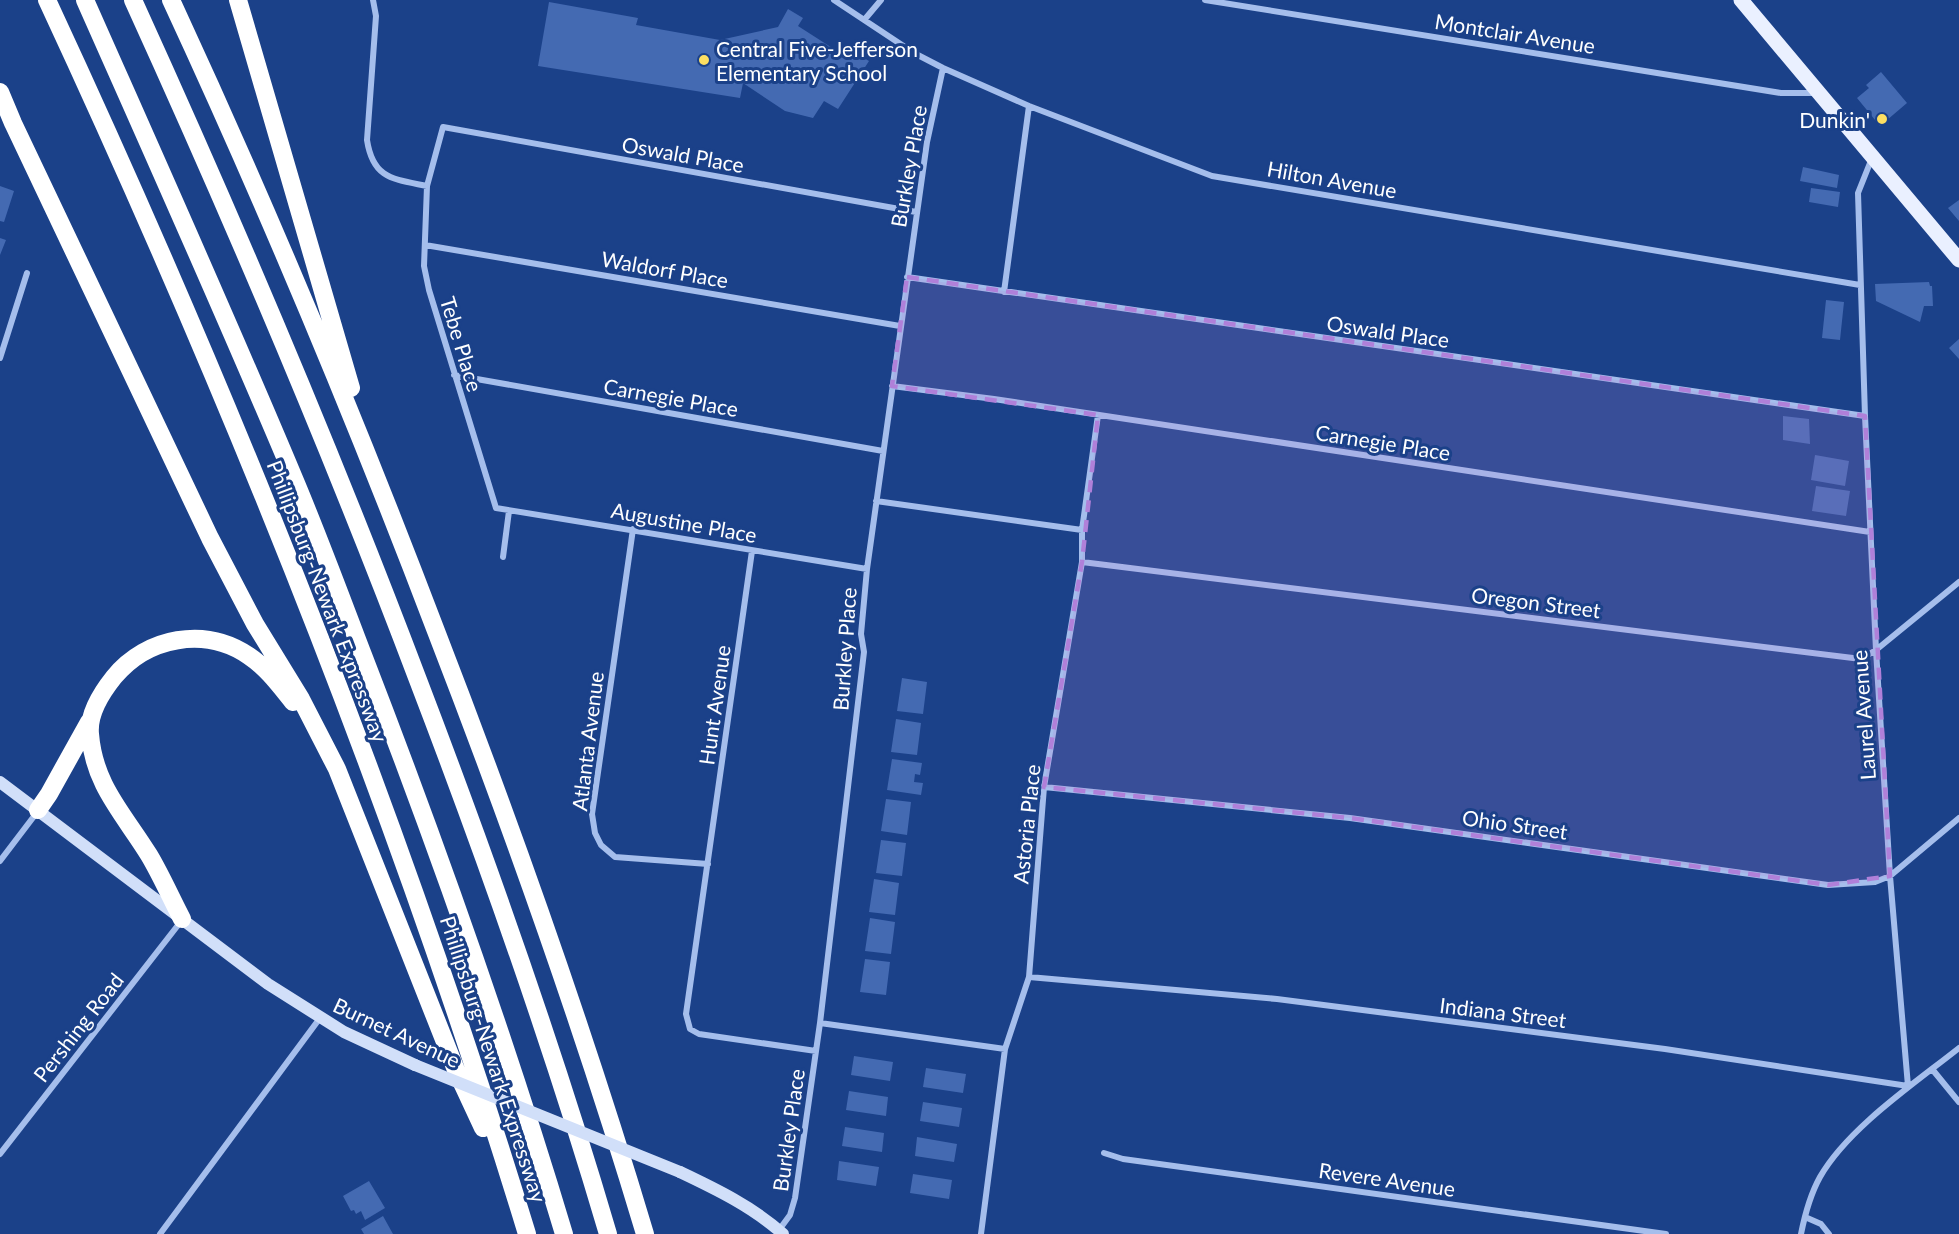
<svg xmlns="http://www.w3.org/2000/svg" width="1959" height="1234" font-family="Lato,sans-serif">
	<style>
		.building { fill: #446ab2 }
		.lines { fill: none; stroke-linecap: round; stroke-linejoin: round }
		.street { stroke: #a5beec; stroke-width: 6 }
		.secondary { stroke: #d1dff9; stroke-width: 12 }
		.primary { stroke: #eaf0ff; stroke-width: 15 }
		.highway { stroke: #fff; stroke-width: 18 }
		.secondary-bridge { stroke: #d1dff9; stroke-width: 12 }
		.marked { fill: #b080d9; fill-opacity: 0.2; stroke: #b080d9; stroke-width: 4.5; stroke-dasharray: 12 8; stroke-linejoin: round }
		.poi-dot { fill: #fddf62; stroke: #1b4189; stroke-width: 2 }
		.labels { text-anchor: middle; dominant-baseline: central; stroke-width: 6; stroke-linejoin: round; paint-order: stroke }
		.street-label { font-size: 21px; fill: #fff; stroke: #1b4189 }
		.poi-label { font-size: 21px; fill: #fff; stroke: #1b4189; text-anchor: start }
	</style>
	<rect width="100%" height="100%" fill="#1b4189"/>
	<path class="building" d="M549 2 638 18 636 25 720 40 778 27 788 9 803 18 798 26 851 60 855 53 869 61 838 109 824 101 813 118 785 111 743 83 740 98 538 66Z
		M1881 72 1907 103 1880 126 1857 98 1869 88 1866 85Z
		M1803 167 1839 175 1837 188 1800 181Z
		M0 186 14 191 4 222 0 221Z
		M1811 188 1840 192 1838 207 1809 202Z
		M1959 200V221L1948 208Z
		M0 238 6 240 0 255Z
		M1929 282 1930 286H1932L1933 306H1924L1920 322 1876 301 1875 284Z
		M1826 300 1844 302 1840 340 1822 338Z
		M1959 339V359L1949 348Z
		M1783 416 1809 419 1810 444 1783 440Z
		M1815 455 1849 461 1845 486 1811 480Z
		M1816 486 1850 491 1846 516 1812 511Z
		M902 678 927 682 923 714 897 711Z
		M896 719 921 723 917 755 891 752Z
		M892 759 922 763 920 775 915 774 914 782 923 783 921 795 887 790Z
		M886 799 911 802 907 835 881 831Z
		M881 840 906 843 902 876 876 873Z
		M874 879 899 883 895 915 869 912Z
		M870 918 895 922 891 954 865 951Z
		M865 959 890 962 886 995 860 992Z
		M854 1056 893 1062 890 1081 851 1075Z
		M926 1068 966 1074 963 1093 923 1087Z
		M849 1091 888 1097 886 1116 846 1110Z
		M923 1102 962 1108 959 1127 920 1121Z
		M845 1127 884 1133 882 1152 842 1146Z
		M917 1137 957 1144 954 1162 915 1156Z
		M839 1161 879 1167 876 1186 837 1180Z
		M913 1174 952 1180 949 1199 910 1193Z
		M369 1181 385 1208 365 1220 361 1211 356 1214 354 1210 351 1211 343 1196Z
		M383 1216 393 1234H364L361 1229Z"/>
	<g class="lines">
		<path class="street" d="M373 0 376 16 367 140C373 179 393 179 427 186
			M834 0 914 53 943 68 1029 106 1212 176 1860 285
			M1205 0 1781 93H1815
			M865 19 881 0
			M1872 158 1858 193 1865 416 1876 650 1890 876 1908 1086
			M425 245 900 326
			M907 277 1865 416
			M1004 292 1029 106
			M0 358 27 273
			M454 375 883 451
			M892 386 994 399 1870 532
			M876 501 1082 530
			M633 529 592 814 595 833 601 845 615 857 708 864
			M752 551 686 1014 690 1029 699 1034 816 1051
			M503 557 509 511
			M1082 562 1861 659 1876 650 1959 582
			M867 569 496 508 429 290 424 266 427 186 443 127 916 212
			M1044 787 1350 818 1828 885 1875 882 1890 876 1959 818
			M0 861 38 811
			M1029 977 1277 999 1665 1049 1908 1086
			M820 1023 1005 1049
			M1932 1069 1959 1102
			M1104 1153 1123 1159 1666 1234
			M0 1154 182 920
			M1805 1217 1821 1224 1829 1234
			M779 1230 790 1215 795 1198 820 1023 864 652 861 634 867 569 927 142 943 68
			M160 1234 320 1018
			M981 1234 1005 1049 1029 977 1044 787 1082 562V530L1098 415
			M1801 1234C1805 1214 1810 1195 1820 1177 1848 1128 1915 1083 1959 1048"/>
		<path class="secondary" d="M0 782 268 984 344 1032 415 1065
			M680 1172C716 1189 753 1207 783 1234"/>
		<path class="primary" d="M1741 0 1959 260"/>
		<path class="highway" d="M47 0C233 400 398 811 527 1234
			M85 0C155 158 226 316 293 476 318 535 340 595 363 655 437 846 505 1038 564 1234
			M133 0C235 224 331 450 418 680 488 863 553 1047 608 1234
			M171 0C267 207 355 418 436 631 513 830 584 1030 645 1234
			M238 0 351 388
			M0 92 13 123 210 538 255 624 301 699 337 769 456 1070 483 1128
			M38 810 49 794 89 722
			M182 919C171 898 161 875 149 855 123 813 94 785 90 734 88 714 102 692 114 677 147 637 205 626 249 656 267 668 280 686 293 702"/>
		<path class="secondary-bridge" d="M415 1065 680 1172"/>
	</g>
	<path class="marked" d="M907 277 1865 416 1890 876 1828 885 1350 818 1044 787 1082 562 1098 415 892 386Z"/>
	<g class="poi-dot">
		<circle cx="704" cy="60" r="6"/>
		<circle cx="1882" cy="119" r="6"/>
	</g>
	<g class="labels">
		<g class="street-label">
			<text transform="translate(1515 33) rotate(9)">Montclair Avenue</text>
			<text transform="translate(683 154) rotate(10)">Oswald Place</text>
			<text transform="translate(908 166) rotate(-80)">Burkley Place</text>
			<text transform="translate(1332 179) rotate(10)">Hilton Avenue</text>
			<text transform="translate(665 269) rotate(10)">Waldorf Place</text>
			<text transform="translate(1388 331) rotate(8)">Oswald Place</text>
			<text transform="translate(462 344) rotate(73)">Tebe Place</text>
			<text transform="translate(671 397) rotate(10)">Carnegie Place</text>
			<text transform="translate(1383 442) rotate(9)">Carnegie Place</text>
			<text transform="translate(684 522) rotate(10)">Augustine Place</text>
			<text transform="translate(328 601) rotate(69)">Phillipsburg-Newark Expressway</text>
			<text transform="translate(1536 602) rotate(7)">Oregon Street</text>
			<text transform="translate(844 649) rotate(-86)">Burkley Place</text>
			<text transform="translate(714 705) rotate(-82)">Hunt Avenue</text>
			<text transform="translate(1863 715) rotate(-94)">Laurel Avenue</text>
			<text transform="translate(587 741) rotate(-83)">Atlanta Avenue</text>
			<text transform="translate(1026 824) rotate(-84)">Astoria Place</text>
			<text transform="translate(1515 824) rotate(8)">Ohio Street</text>
			<text transform="translate(1503 1012) rotate(7)">Indiana Street</text>
			<text transform="translate(78 1027) rotate(-52)">Pershing Road</text>
			<text transform="translate(397 1032) rotate(25)">Burnet Avenue</text>
			<text transform="translate(494 1059) rotate(72)">Phillipsburg-Newark Expressway</text>
			<text transform="translate(788 1130) rotate(-82)">Burkley Place</text>
			<text transform="translate(1387 1179) rotate(8)">Revere Avenue</text>
		</g>
		<g class="poi-label">
			<text x="716" y="48">Central Five-Jefferson<tspan x="716" dy="24">Elementary School</tspan></text>
			<text x="1870" y="119" text-anchor="end">Dunkin'</text>
		</g>
	</g>
</svg>
